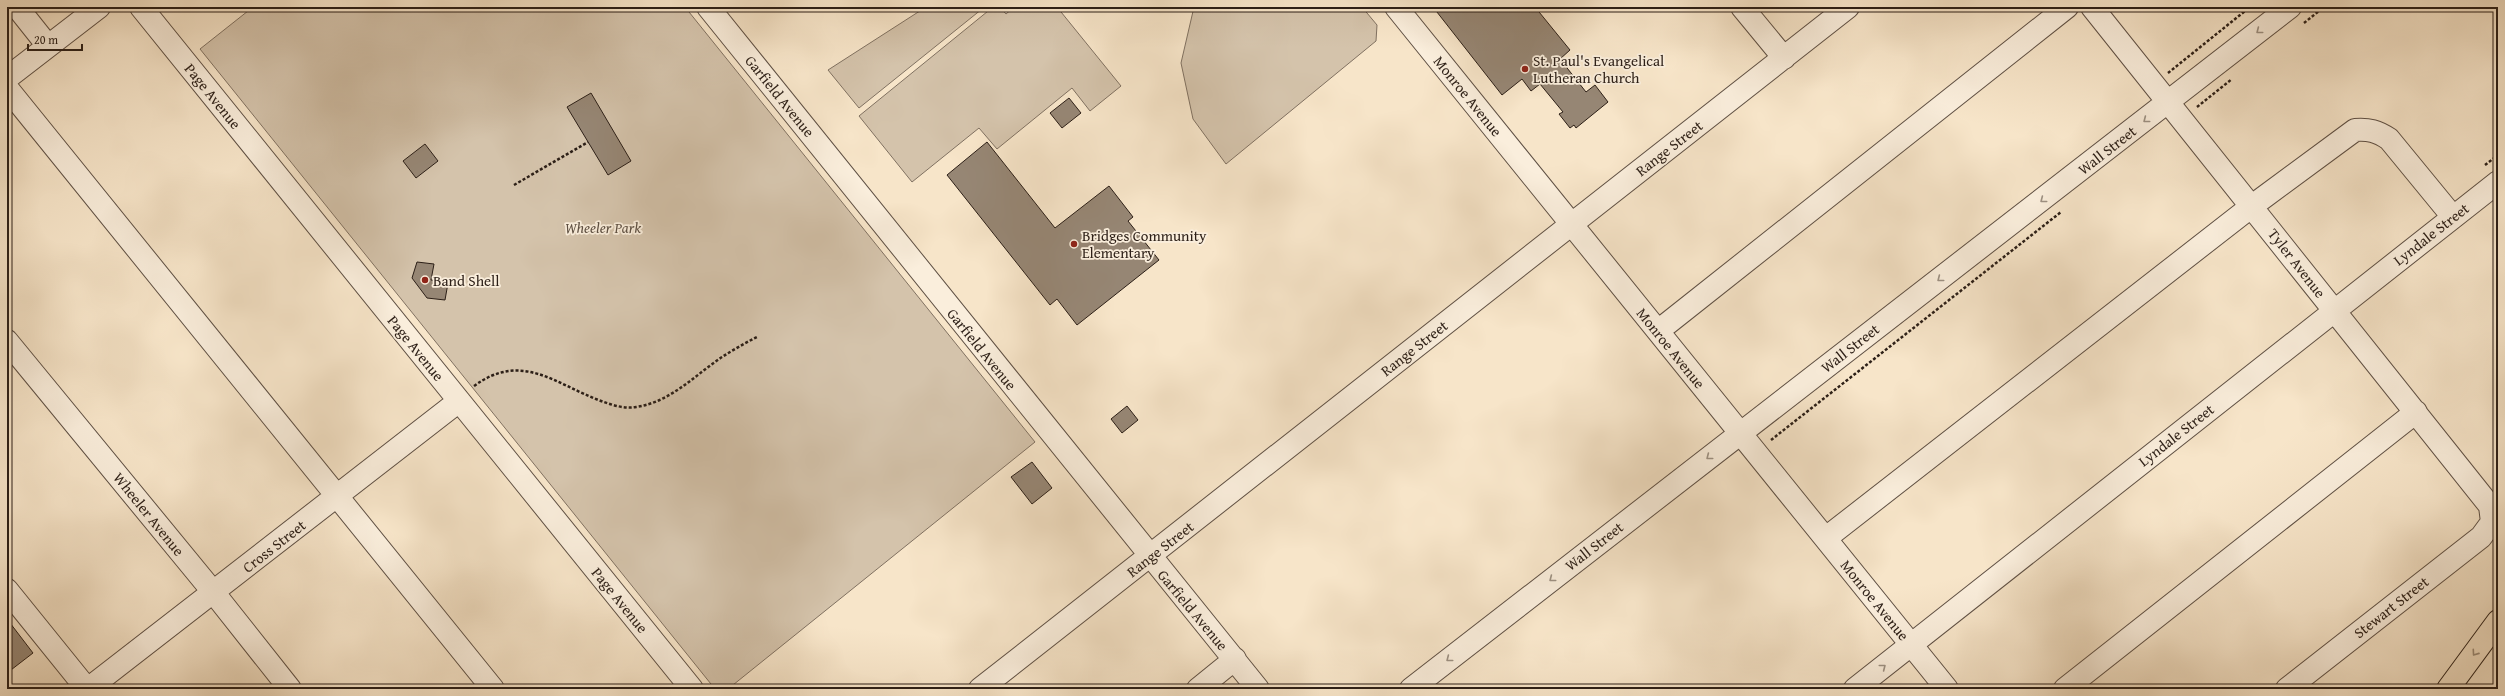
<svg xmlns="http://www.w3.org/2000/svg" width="2505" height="696" font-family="'Gentium Book Plus',serif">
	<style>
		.green { fill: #d4c3ab; stroke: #807161 }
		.building { fill: #968674; stroke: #2c1f17 }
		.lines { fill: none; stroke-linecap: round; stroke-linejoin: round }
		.minor-casing { stroke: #5f5044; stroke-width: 24 }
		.highway-casing { stroke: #2c1f17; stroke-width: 24 }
		.path { stroke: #2c1f17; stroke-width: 2.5; stroke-dasharray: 3 2; stroke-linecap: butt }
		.minor { stroke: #faeedc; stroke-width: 22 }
		.highway { stroke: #f7e5c9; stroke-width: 22 }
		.oneway { stroke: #9d9183 }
		.oneway2 { stroke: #9c8c79 }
		.poi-dot { fill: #8f2418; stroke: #faeedc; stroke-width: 1.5 }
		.labels { text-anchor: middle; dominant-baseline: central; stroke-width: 3.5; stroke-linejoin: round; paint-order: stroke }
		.poi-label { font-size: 15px; fill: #2c1f17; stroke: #faeedc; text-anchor: start }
		.street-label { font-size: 15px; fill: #2c1f17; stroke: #faeedc }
		.park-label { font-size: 15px; font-style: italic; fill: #5e5043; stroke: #faeedc }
	</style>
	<rect width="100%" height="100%" fill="#f7e5c9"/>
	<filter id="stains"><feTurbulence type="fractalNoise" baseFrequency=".005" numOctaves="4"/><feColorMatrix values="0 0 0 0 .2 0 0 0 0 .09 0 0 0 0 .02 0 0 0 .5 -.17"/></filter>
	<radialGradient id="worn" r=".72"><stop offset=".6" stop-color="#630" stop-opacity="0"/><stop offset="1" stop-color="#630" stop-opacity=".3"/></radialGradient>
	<path class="green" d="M253 7H685L1035 442 728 689H715L200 49Z
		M926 7H981L982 9 859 108 828 70Z
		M993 7H1000L1006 14 1014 7H1057L1121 86 1090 111 1072 88 997 149 979 128 912 182 859 116Z
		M1194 7H1362L1377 25 1376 41 1226 164 1193 119 1181 63Z"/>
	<path class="building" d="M1433 7H1535L1570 50 1560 59 1586 92 1595 85 1608 102 1576 128 1574 125 1570 128 1559 114 1563 112 1540 84 1531 91 1522 79 1502 95Z
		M591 93 631 161 608 175 567 107Z
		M1069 98 1081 113 1062 128 1050 113Z
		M987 142 1055 228 1109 186 1133 217 1128 221 1159 260 1077 325 1057 299 1050 305 947 175Z
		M425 144 438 161 416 178 403 161Z
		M417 262 434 264 431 280 448 283 445 300 427 298 412 278Z
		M1127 406 1138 420 1122 433 1111 419Z
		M1032 462 1052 488 1032 504 1011 477Z
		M7 619 33 653 7 673Z"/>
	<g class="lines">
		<defs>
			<path id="minor" d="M17 7 48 46
				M141 7 692 689
				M708 7 1258 689
				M1396 7 1947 689
				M1742 7 1784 58
				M2092 7 2490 506 2492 522 2481 537 2287 689
				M7 78 99 7
				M7 88 493 689
				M1658 331 2067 7
				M7 341 214 593 290 689
				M1826 538 2252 206 2355 130C2369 129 2377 131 2389 139L2453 217
				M7 590 87 689
				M88 689 459 401
				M980 689 1848 7
				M1198 689 1235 659
				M1411 689 2290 7
				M1855 689 2498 182
				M2065 689 2416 412"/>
			<path id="highway" d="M2448 689 2498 621"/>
		</defs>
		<use href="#minor" class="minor-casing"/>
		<use href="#highway" class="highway-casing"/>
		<path class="path" d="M2304 23 2324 7
			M2168 73 2250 7
			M2197 107 2232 79
			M2485 165 2498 155
			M514 185 588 142
			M474 386C522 351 555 384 601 401 612 405 624 409 636 407 671 402 695 375 722 357 733 350 745 343 757 337
			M1771 440 2061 212"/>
		<use href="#minor" class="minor"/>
		<use href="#highway" class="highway"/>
	</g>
	<defs><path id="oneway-chevron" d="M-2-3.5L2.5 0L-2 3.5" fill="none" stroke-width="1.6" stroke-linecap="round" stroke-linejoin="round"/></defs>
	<g class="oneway">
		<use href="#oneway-chevron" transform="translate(2259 31) rotate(142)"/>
		<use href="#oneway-chevron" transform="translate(2146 120) rotate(142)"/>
		<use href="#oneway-chevron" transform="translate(2043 200) rotate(142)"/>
		<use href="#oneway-chevron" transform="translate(1940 279) rotate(142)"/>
		<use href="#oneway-chevron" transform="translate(1709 457) rotate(142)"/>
		<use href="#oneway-chevron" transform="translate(1552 579) rotate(142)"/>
		<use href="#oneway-chevron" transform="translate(1449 659) rotate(142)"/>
		<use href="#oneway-chevron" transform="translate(1883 667) rotate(-38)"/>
	</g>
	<use class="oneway2" href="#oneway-chevron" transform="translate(2475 653) rotate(125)"/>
	<g class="poi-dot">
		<circle cx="1525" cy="69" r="4"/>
		<circle cx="1074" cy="244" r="4"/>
		<circle cx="425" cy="280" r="4"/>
	</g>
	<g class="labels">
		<g class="poi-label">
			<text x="1533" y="60">St. Paul's Evangelical<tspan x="1533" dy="17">Lutheran Church</tspan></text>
			<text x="1082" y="235">Bridges Community<tspan x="1082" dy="17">Elementary</tspan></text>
			<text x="433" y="280">Band Shell</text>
		</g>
		<g class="street-label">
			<text transform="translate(213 96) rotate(51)">Page Avenue</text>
			<text transform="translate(780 96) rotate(51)">Garfield Avenue</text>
			<text transform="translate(1468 96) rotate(51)">Monroe Avenue</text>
			<text transform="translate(1669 148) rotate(-38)">Range Street</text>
			<text transform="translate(2107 150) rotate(-38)">Wall Street</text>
			<text transform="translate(2431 234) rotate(-38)">Lyndale Street</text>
			<text transform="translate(2297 263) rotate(52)">Tyler Avenue</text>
			<text transform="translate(416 348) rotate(51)">Page Avenue</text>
			<text transform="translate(1414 348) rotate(-38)">Range Street</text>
			<text transform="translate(1671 348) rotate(51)">Monroe Avenue</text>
			<text transform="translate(1850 348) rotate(-38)">Wall Street</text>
			<text transform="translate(982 349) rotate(51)">Garfield Avenue</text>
			<text transform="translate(2176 435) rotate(-38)">Lyndale Street</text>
			<text transform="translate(149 514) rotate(51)">Wheeler Avenue</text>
			<text transform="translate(274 546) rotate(-38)">Cross Street</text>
			<text transform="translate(1594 546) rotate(-38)">Wall Street</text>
			<text transform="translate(1160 549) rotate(-38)">Range Street</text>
			<text transform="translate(620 600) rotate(51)">Page Avenue</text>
			<text transform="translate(1875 600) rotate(51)">Monroe Avenue</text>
			<text transform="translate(2391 607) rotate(-38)">Stewart Street</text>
			<text transform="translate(1193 610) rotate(50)">Garfield Avenue</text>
		</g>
		<g class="park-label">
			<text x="603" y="227">Wheeler Park</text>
		</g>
	</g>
	<rect width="2505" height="696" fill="none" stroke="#f7e5c9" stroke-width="24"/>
	<rect x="8" y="8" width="2489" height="680" fill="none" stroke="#2c1f17" stroke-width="2"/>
	<rect x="12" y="12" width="2481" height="672" fill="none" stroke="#2c1f17"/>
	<path d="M28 44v6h54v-6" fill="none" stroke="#2c1f17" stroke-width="2"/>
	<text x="34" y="44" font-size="12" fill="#2c1f17" stroke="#faeedc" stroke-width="3" paint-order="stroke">20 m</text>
	<rect width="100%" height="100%" filter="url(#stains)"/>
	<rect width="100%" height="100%" fill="url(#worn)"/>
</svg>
